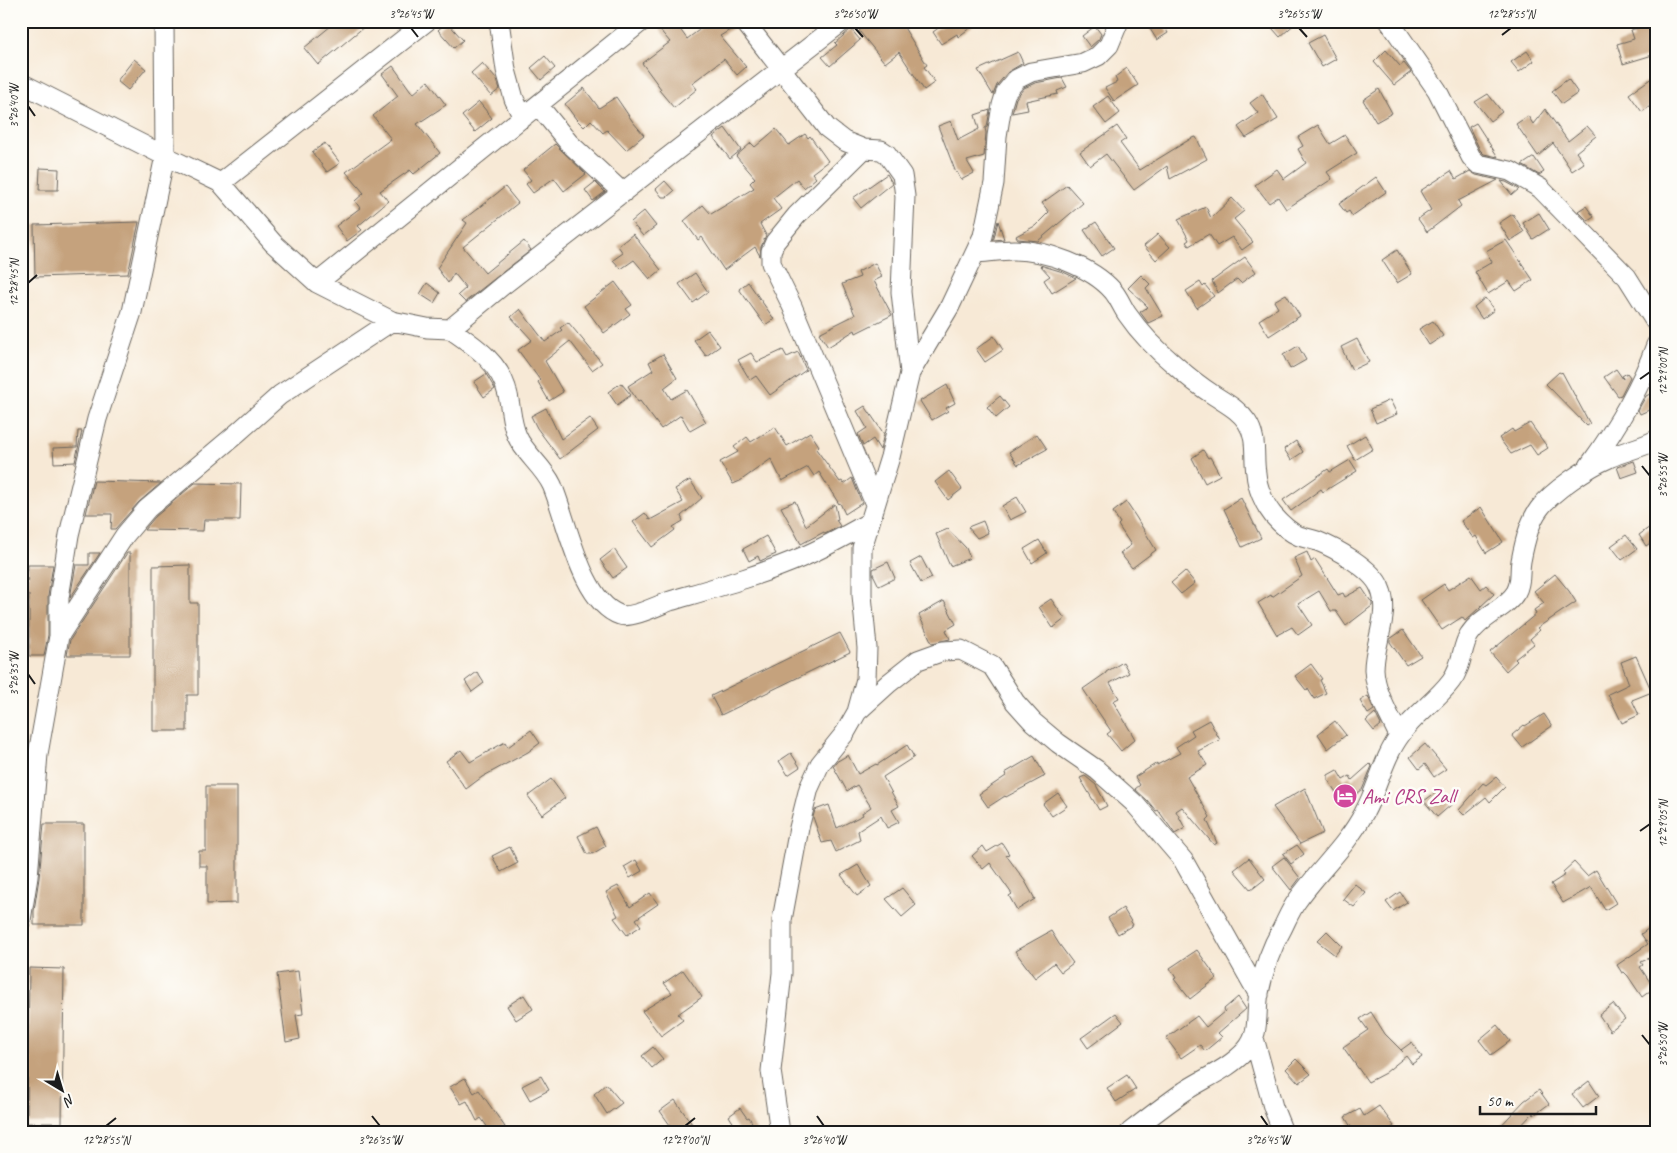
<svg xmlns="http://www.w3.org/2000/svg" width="1677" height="1153" font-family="Caveat,sans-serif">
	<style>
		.building { fill: #c5a27d }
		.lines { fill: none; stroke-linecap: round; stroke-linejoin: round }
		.minor-casing { stroke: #69645d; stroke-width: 21 }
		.minor { stroke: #fff; stroke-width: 19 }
		.ticks { fill: none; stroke: #1c1c1c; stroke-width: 2 }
		.labels { text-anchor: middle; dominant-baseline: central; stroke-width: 5; stroke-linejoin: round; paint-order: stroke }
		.hotel-label { font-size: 21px; fill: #b23c85; stroke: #fdfcf7; text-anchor: start }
		.neatline { fill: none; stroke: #1c1c1c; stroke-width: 2 }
		.ticks-label { font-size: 12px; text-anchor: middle; fill: #1c1c1c }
	</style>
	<rect width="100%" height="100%" fill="#fdfcf7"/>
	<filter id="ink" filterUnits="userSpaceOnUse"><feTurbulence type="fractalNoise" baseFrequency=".02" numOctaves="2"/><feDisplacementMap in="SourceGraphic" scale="10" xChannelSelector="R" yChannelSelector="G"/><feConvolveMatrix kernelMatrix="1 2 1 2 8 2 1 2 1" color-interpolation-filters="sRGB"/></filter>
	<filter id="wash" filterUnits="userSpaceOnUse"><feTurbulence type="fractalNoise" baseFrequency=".0096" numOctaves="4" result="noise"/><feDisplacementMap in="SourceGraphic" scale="20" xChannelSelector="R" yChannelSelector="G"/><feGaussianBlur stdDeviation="1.12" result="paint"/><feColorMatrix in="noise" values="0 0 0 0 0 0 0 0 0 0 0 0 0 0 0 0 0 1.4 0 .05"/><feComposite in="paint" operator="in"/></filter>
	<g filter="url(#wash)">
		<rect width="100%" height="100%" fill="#f7e9d6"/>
		<g id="blocks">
			<path class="building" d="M337 21H371L318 65 304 48Z
				M669 21H674L687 39 711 21H733L735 27 720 36 746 67 737 75 724 59 692 83 697 89 674 108 659 90 661 89 642 63 670 42 659 29Z
				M870 21H900L927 65 924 67 935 82 924 90 899 52 885 63 859 31Z
				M948 21H979L958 37 957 34 941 44 933 32Z
				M1145 21H1161L1168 33 1157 40Z
				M1266 21H1298L1280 37Z
				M447 22 463 40 454 48 438 30Z
				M1656 22V54L1623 64 1617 44 1634 39 1631 30Z
				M1095 26 1101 34 1099 39 1090 47 1082 36Z
				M851 29 860 40 830 66 822 57 837 45 835 43Z
				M1323 35 1336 59 1322 67 1308 43Z
				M1386 50 1400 66 1404 63 1411 72 1394 85 1374 62Z
				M1527 51 1534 61 1519 72 1511 62Z
				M1018 52 1023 63 1008 72 997 85 993 95 978 70Z
				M545 56 555 68 541 80 531 68Z
				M134 59 146 69 128 90 117 81Z
				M482 63 497 80 500 89 491 96 471 73Z
				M393 66 413 94 428 81 446 105 417 124 440 153 414 174 410 170 380 191 388 201 358 226 362 230 347 241 336 226 360 208 355 201 364 193 346 172 391 139 373 116 398 96 382 74Z
				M1127 68 1138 85 1114 101 1105 88 1117 82 1115 77Z
				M1656 75V102L1642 112 1629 94Z
				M1062 78 1067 87 1057 91 1058 94 1026 101 1028 110 1012 113 1016 98 1024 88 1035 83Z
				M1568 79 1578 93 1562 104 1552 91Z
				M584 88 599 108 616 97 633 122 644 135 626 150 607 130 603 133 591 120 584 127 576 119 565 104Z
				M1379 89 1392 113 1376 122 1363 100Z
				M1262 94 1278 119 1246 138 1238 127 1258 113 1250 103Z
				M1488 94 1502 112 1490 121 1475 102Z
				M1108 96 1120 113 1106 124 1093 107Z
				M479 102 492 118 475 132 462 116Z
				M1545 109 1568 141 1587 126 1596 136 1576 152 1584 163 1572 171 1553 143 1538 156 1516 124 1528 116 1533 124Z
				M990 110 987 127 985 128 986 133 984 156 967 161 974 173 961 180 957 172 956 173 938 126 951 121 958 140 979 129 975 115Z
				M1476 123 1498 157 1484 154 1480 150 1469 127Z
				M1318 125 1330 144 1345 135 1357 153 1327 172 1332 179 1286 209 1278 197 1269 203 1255 185 1277 169 1284 179 1306 163 1298 149 1303 146 1298 137Z
				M1117 126 1126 139 1120 143 1140 170 1192 138 1196 137 1207 159 1170 179 1167 166 1134 190 1106 154 1090 166 1080 152Z
				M725 128 741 150 730 159 713 137Z
				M776 129 789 145 805 134 808 138 810 136 828 161 812 173 816 178 804 188 797 179 773 198 781 209 760 224 766 235 761 247 760 256 755 247 724 270 702 237 698 240 684 221 703 205 711 214 754 188 750 183 755 178 736 156 751 143 755 147Z
				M325 143 340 163 327 172 312 152Z
				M555 144 586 174 564 191 554 178 533 193 526 184 531 180 523 170Z
				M1534 157 1544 172 1539 175 1522 165Z
				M40 168 59 169 58 190H39Z
				M1451 171 1456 179 1470 171 1476 175 1498 180 1458 201 1461 206 1427 232 1418 219 1431 210 1420 191Z
				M887 174 892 183 861 208 853 198Z
				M1376 177 1386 192 1352 216 1349 211 1346 213 1339 204Z
				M665 181 674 191 667 197H662L656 189Z
				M1501 181 1506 182 1519 189 1512 195Z
				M595 182 605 192 593 201 585 190Z
				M1067 185 1083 203 1038 241 1018 239 1016 236 1035 226 1049 212 1042 203Z
				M505 187 518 203 463 247 485 273 524 241 531 250 465 302 458 295 466 288 454 273 448 283 437 268 467 223 463 220Z
				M1232 198 1244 211 1234 219 1253 242 1242 250 1232 237 1217 246 1209 234 1189 246 1186 242 1189 240 1178 219 1206 207 1211 218Z
				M1586 206 1594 217 1588 221 1578 211Z
				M644 211 656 226 643 236 631 222Z
				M1539 213 1549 229 1533 239 1523 223Z
				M1513 214 1524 232 1510 241 1499 223Z
				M998 221 1004 239 993 240 994 238Z
				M139 222 128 274 35 277 34 225Z
				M1096 222 1114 248 1102 256 1084 230Z
				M633 234 661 270 650 279 634 260 621 269 613 260 623 253 618 246Z
				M1158 234 1170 247 1156 260 1144 246Z
				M1506 240 1533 280 1516 291 1509 281 1488 294 1475 272 1492 262 1486 251Z
				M1397 250 1412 274 1397 283 1382 260Z
				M1245 257 1256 272 1241 283 1237 279 1218 293 1212 281Z
				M875 263 882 277 874 281 892 315 856 333 855 330 828 347 819 333 855 315 842 284 860 277 858 272Z
				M1040 265 1063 272 1076 278 1052 293 1044 280 1050 276Z
				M695 273 708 292 693 303 679 284Z
				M1141 275 1150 284 1146 288 1163 316 1148 323 1140 312 1148 307 1128 288Z
				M615 282 632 305 626 309 630 314 604 333 584 306Z
				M748 282 774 319 765 325 739 289Z
				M1200 282 1203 287 1205 285 1214 296 1197 308 1186 291Z
				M427 283 440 293 434 303 420 294Z
				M1286 294 1300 316 1269 336 1259 320 1278 308 1274 301Z
				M1485 298 1494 310 1482 319 1474 307Z
				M520 309 545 342 562 330 560 328 568 322 602 363 592 370 570 341 545 361 563 392 549 401 538 382 540 380 518 350 532 340 511 317Z
				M1433 321 1443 336 1429 345 1419 329Z
				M708 330 720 346 706 356 694 340Z
				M994 336 1003 350 985 362 976 349Z
				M1357 339 1369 362 1352 370 1341 347Z
				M1298 346 1306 360 1290 369 1283 355Z
				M783 350 787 357 798 352 806 370 770 395 756 376 750 380 738 360 751 353 757 362Z
				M663 354 677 378 664 388 671 399 687 390 706 422 690 431 681 415 661 429 640 401 638 402 628 386 653 370 649 362Z
				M1616 369 1623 379 1622 376 1627 373 1630 377 1621 395 1618 396 1604 377Z
				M1559 372 1561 373 1562 372 1590 424 1587 426 1546 384Z
				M486 374 495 389 484 397 474 382Z
				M621 383 631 395 617 405 608 392Z
				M947 385 955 403 946 408 948 411 932 420 920 401Z
				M1650 394 1656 407 1640 414 1638 410 1646 396Z
				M1000 396 1009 407 996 418 987 407Z
				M1390 400 1397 414 1376 423 1370 409Z
				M865 406 884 434 880 450 873 439 863 446 858 434 867 428 857 411Z
				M546 408 561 439 590 418 598 430 560 459 537 428 531 416Z
				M1530 423 1548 448 1537 455 1530 445 1511 454 1499 438 1512 429 1514 432Z
				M775 427 787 446 810 432 819 446 816 449 840 482 842 481 844 484 852 478 862 503 845 514 840 503 839 504 819 472 814 476 808 467 782 481 771 459 740 481 733 484 720 462 738 452 734 447 747 437 751 442Z
				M78 431H82L75 462 54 463 53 448 77 447Z
				M1037 434 1047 449 1018 465 1009 452Z
				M1365 435 1373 449 1355 460 1347 446Z
				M1296 441 1303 452 1291 460 1284 449Z
				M1203 450 1208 458 1210 457 1220 475 1205 483 1192 458Z
				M1350 460 1357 471 1323 492 1321 489 1291 511 1283 500 1328 469 1330 472Z
				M1634 461 1638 472 1621 478 1617 467Z
				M949 471 962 489 948 500 935 482Z
				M690 480 702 498 681 516 683 521 673 527 675 530 652 547 633 522 645 513 650 520 683 502 675 489Z
				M94 481 161 483 139 502 115 529H111L112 514H86Z
				M195 483 241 484 240 520H204L203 531 144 530 155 517Z
				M1017 497 1026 512 1010 520 1002 506Z
				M1241 498 1261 538 1242 547 1224 509Z
				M795 501 806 526 835 504 838 519 836 520 840 526 825 534 824 532 801 544 781 507Z
				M1126 502 1136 517 1156 550 1132 568 1120 553 1131 545 1118 525 1120 523 1113 512Z
				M1481 507 1503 542 1486 553 1476 536 1473 538 1461 521Z
				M983 521 988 533 977 538 968 527Z
				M1650 527 1656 535V539L1646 546 1639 535Z
				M948 529 966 548 970 558 950 566 936 534Z
				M1626 535 1637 549 1622 560 1611 546Z
				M766 536 776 554 760 561 758 556 749 561 743 549Z
				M1039 540 1047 553 1032 563 1024 549Z
				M614 549 627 568 613 578 600 560Z
				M1307 552 1311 562 1315 559 1338 595 1343 593 1345 597 1362 588 1372 603V606L1346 626 1336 611H1331L1319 591 1298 604 1312 625 1298 635 1292 627 1277 635 1258 603 1271 595 1272 597 1302 576 1294 558Z
				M89 553H100L70 598 76 565H89Z
				M127 553H130V655H67L70 640Z
				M921 557 932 578 921 583 910 563Z
				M888 562 895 578 879 586 873 574V569Z
				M28 565H53L48 596V635L44 656H29V595H27Z
				M190 565V603H198V695H187V731H153V566Z
				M1185 571 1195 583 1181 594 1171 583Z
				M1555 574 1569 591 1576 602 1537 628 1540 630 1530 639 1534 644 1515 659 1517 661 1506 671 1490 652 1536 614 1534 610 1544 603 1534 591Z
				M1471 575 1481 589 1486 585 1494 594 1465 621 1462 617 1442 630 1421 600 1444 584 1448 590Z
				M1051 599 1065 619 1053 628 1039 607Z
				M944 601 956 624 946 630 950 639 932 643 919 615Z
				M1403 630 1421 656 1406 665 1390 642V639Z
				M840 633 850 652 721 715 711 696Z
				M1636 656 1652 692 1632 700 1639 715 1622 723 1608 694 1629 684 1621 662Z
				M1123 662 1129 673 1110 683 1119 698 1113 701 1135 739 1121 751 1107 734 1111 731 1083 689 1106 673V672Z
				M1311 664 1322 679 1320 680 1326 693 1314 699 1308 689 1306 690 1295 676Z
				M477 672 484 683 472 692 465 681Z
				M1368 696 1374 710 1368 714 1360 701Z
				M1375 713 1381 725 1374 731 1366 721Z
				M1544 714 1552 726 1522 747 1512 735 1524 725 1525 726Z
				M1209 720 1220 740 1198 751 1207 765 1187 777 1210 817 1207 820 1217 843 1214 845 1182 807 1176 811 1185 828 1175 834 1158 810 1156 811 1147 800 1135 789 1140 785 1135 777 1157 763V765L1180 753 1176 747 1194 735 1191 730Z
				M1335 721 1346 735 1328 749 1318 734Z
				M531 730 540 743 528 752 482 777 466 789 446 761 461 750 470 762 505 742 508 747Z
				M1425 744 1446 769 1434 777 1425 764 1419 769 1410 757Z
				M907 745 914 757 883 777 899 806 892 810 899 822 887 828 881 816 858 831 860 840 836 852 831 841 822 843 813 817 815 810 829 805 837 828 863 815 862 813 871 807 857 785 847 791 833 766 836 762 848 755 858 774 876 764 877 765Z
				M791 753 800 767 788 775 779 761Z
				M1034 756 1045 776 1006 797 1005 796 988 807 979 794 1006 776 1005 773Z
				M1370 764 1372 766 1362 790 1343 803 1328 780V775L1337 770 1343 780 1350 776 1352 780Z
				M1085 776 1096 785 1107 806 1099 810 1080 778Z
				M1496 777 1505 787 1490 802 1486 797 1464 815 1459 810 1483 783 1486 785Z
				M551 779 565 798 542 815 528 796Z
				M206 786H237V903L207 904V866H199V851H206Z
				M1305 788 1323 833 1300 844 1273 807Z
				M1439 790 1451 805 1437 817 1424 801Z
				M1058 793 1067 806 1052 816 1043 804Z
				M44 824H84V925H34V911L39 878Z
				M596 827 606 846 592 854H587L578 836Z
				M1002 843 1009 854 1006 855 1025 881 1035 899 1017 910 1009 896 1012 894 990 863 983 869 972 856 983 846 987 852Z
				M1297 845 1304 854 1291 864 1283 854Z
				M510 847 518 863 501 872 492 856Z
				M1284 857 1300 878 1291 890 1272 866Z
				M1249 858 1265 879 1251 890 1234 870Z
				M636 860 642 871 630 878 624 867Z
				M1574 862 1587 876 1596 870 1616 903 1605 910 1591 887 1563 903 1551 884 1565 875 1563 872Z
				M858 865 871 886 857 896 841 875Z
				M1355 884 1366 893 1354 907 1343 899Z
				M618 886 630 907 650 893 658 904 636 919 641 926 627 935 614 918 618 916 606 892Z
				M902 888 916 905 902 917 886 899Z
				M1400 892 1407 902 1393 911 1386 902Z
				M1123 908 1133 925 1118 934 1108 918Z
				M1656 923V955L1641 962 1643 965 1640 967 1654 988 1642 997 1628 976 1624 972 1622 973 1617 965 1648 944 1641 934Z
				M1051 931 1059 944 1073 963 1061 972 1054 963 1035 978 1015 951Z
				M1327 931 1342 946 1335 955 1317 941Z
				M1197 950 1217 978 1190 999 1174 979 1176 978 1170 968Z
				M29 968 64 969 62 1123H27Z
				M683 970 702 997 678 1014 683 1020 661 1036 642 1011 672 993 664 983Z
				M298 971 303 1014 296 1015 300 1039 286 1042 277 974Z
				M524 995 533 1009 516 1020 507 1006Z
				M1238 997 1246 1009 1218 1033 1222 1037 1205 1051 1200 1045 1181 1058 1166 1038 1197 1016 1206 1027 1225 1011 1224 1009Z
				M1613 1004 1625 1019 1610 1031 1599 1015Z
				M1371 1012 1385 1034 1403 1052 1401 1050 1412 1042 1422 1057 1412 1064 1406 1056 1385 1073 1368 1082 1343 1047 1368 1030 1360 1019Z
				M1116 1013 1123 1022 1088 1048 1081 1038Z
				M1497 1025 1510 1041 1491 1055 1479 1040Z
				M653 1047 663 1059 652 1068 642 1056Z
				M1296 1059 1311 1074 1299 1083 1286 1069Z
				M1127 1075 1136 1089 1116 1102 1107 1088Z
				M541 1076 549 1090 530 1100 522 1086Z
				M465 1078 474 1093 479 1090 505 1127 498 1132H491L481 1118 477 1121 467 1101 461 1104 450 1087Z
				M1589 1081 1599 1096 1583 1108 1572 1094Z
				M606 1084 622 1103 607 1114 594 1094Z
				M1539 1090 1549 1104 1534 1115 1533 1113 1515 1132H1495L1524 1101Z
				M675 1100 694 1127 688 1132H675L660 1111Z
				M1379 1106 1394 1126 1386 1132H1354L1345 1117 1360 1109 1364 1116Z
				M740 1108 747 1118 749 1117 757 1132H739L729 1116Z"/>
		</g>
	</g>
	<g filter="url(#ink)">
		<use href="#blocks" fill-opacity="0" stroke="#69645d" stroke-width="1"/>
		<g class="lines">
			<defs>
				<path id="minor" d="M499 21 506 70 514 99 523 118
					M744 21 827 128 844 141 864 149 881 150 887 154 902 175 905 196 901 292 910 373
					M1389 21 1437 90 1471 157 1478 164 1510 171 1540 188 1627 277 1656 323
					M21 83 165 156 221 183 273 243 317 283 392 321 427 328 450 329 502 286 843 21
					M538 105 569 143 623 193
					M864 149 797 215 775 242 771 251V263L792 306 875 504
					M221 183 427 21
					M976 253C989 252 1002 250 1014 250 1046 250 1092 267 1113 291 1119 298 1122 307 1127 314 1140 333 1158 351 1176 366 1188 377 1201 387 1215 396 1227 404 1239 410 1247 422 1258 439 1253 455 1256 473 1257 487 1264 504 1273 515 1280 523 1289 532 1299 536 1305 538 1311 539 1317 541 1335 548 1373 569 1380 588 1391 613 1374 643 1374 669 1375 693 1390 716 1399 736
					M317 283 642 21
					M450 329C475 346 502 364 508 395 511 408 511 423 517 436 524 453 543 466 552 485 567 519 581 602 620 615 631 619 659 605 670 601 714 588 758 576 800 558 824 548 847 535 870 522
					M1589 466C1615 430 1641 387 1656 345
					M59 636 125 535 147 509 235 435 280 395 392 321
					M857 712 889 683 918 660 943 651 961 650 992 666 1015 702 1033 722 1058 743 1097 770 1134 803 1183 860 1259 995
					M21 920 28 877 38 754 59 636V598L69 535 97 419 132 312 165 156 164 21
					M1254 1038 1273 1107 1283 1132
					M780 1132 771 1071 782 973V920L799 828 809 788 820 764 845 733 857 712 866 679 867 648 862 595V548L890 457 910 373 950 306 983 236 994 183 997 136 1002 105 1006 92 1017 79 1031 72 1083 63 1098 56 1109 45 1119 21
					M1130 1132C1148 1118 1166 1104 1185 1091 1205 1078 1230 1068 1246 1050 1261 1034 1255 1013 1259 993 1263 972 1271 948 1282 929 1287 919 1291 909 1297 901 1318 871 1347 846 1364 813 1378 788 1383 758 1401 734 1415 714 1436 701 1451 681 1463 666 1461 648 1469 635 1481 616 1506 609 1516 592 1522 581 1519 572 1521 561 1524 545 1529 522 1539 509 1552 491 1588 467 1609 458 1624 451 1641 448 1656 440"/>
			</defs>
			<use href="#minor" class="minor-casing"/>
			<use href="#minor" class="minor"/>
		</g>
	</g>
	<path class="ticks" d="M411 28 418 37M855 28 863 37M1299 28 1307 37M1502 35 1511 28M28 106 35 116M28 283 37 275M1640 379 1650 372M1642 466 1650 476M28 674 35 684M1640 831 1650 824M1642 1035 1650 1045M372 1116 380 1126M817 1116 824 1126M1261 1116 1268 1126M106 1126 116 1118M685 1126 695 1118"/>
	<defs>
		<symbol id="hotel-disc" viewBox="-11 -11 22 22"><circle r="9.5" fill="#d1479c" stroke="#fdfcf7"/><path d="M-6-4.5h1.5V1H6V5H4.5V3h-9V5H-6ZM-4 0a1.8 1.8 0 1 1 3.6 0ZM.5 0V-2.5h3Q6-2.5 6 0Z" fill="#fff"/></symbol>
	</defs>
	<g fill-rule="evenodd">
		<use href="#hotel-disc" x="1331" y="782" width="28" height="28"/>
	</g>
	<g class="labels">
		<g class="hotel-label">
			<text x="1362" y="796">Ami CRS Zall</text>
		</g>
	</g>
	<rect width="1677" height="1153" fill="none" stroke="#fdfcf7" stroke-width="55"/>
	<g transform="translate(62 1090) rotate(142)" stroke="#fdfcf7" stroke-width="4" paint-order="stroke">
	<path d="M0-4L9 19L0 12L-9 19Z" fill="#1c1c1c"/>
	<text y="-8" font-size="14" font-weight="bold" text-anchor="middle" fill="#1c1c1c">N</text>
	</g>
	<path d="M1480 1106v8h116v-8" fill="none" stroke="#1c1c1c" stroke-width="2.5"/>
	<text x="1487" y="1106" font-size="15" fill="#1c1c1c" stroke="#fdfcf7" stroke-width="4" paint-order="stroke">50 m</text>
	<rect x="28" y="28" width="1622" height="1098" class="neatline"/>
	<g class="ticks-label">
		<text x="411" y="18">3°26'45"W</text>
		<text x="855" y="18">3°26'50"W</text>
		<text x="1299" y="18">3°26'55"W</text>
		<text x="1511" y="18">12°28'55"N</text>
		<text transform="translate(14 106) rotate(-90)" y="4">3°26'40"W</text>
		<text transform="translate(14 283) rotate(-90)" y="4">12°28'45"N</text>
		<text transform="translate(1663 372) rotate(-90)" y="4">12°29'00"N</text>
		<text transform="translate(1663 476) rotate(-90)" y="4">3°26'55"W</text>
		<text transform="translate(14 674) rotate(-90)" y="4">3°26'35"W</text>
		<text transform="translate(1663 824) rotate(-90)" y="4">12°29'05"N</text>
		<text transform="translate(1663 1045) rotate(-90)" y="4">3°26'50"W</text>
		<text x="106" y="1144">12°28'55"N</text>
		<text x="380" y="1144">3°26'35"W</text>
		<text x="685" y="1144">12°29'00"N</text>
		<text x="824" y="1144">3°26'40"W</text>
		<text x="1268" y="1144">3°26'45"W</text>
	</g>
</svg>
